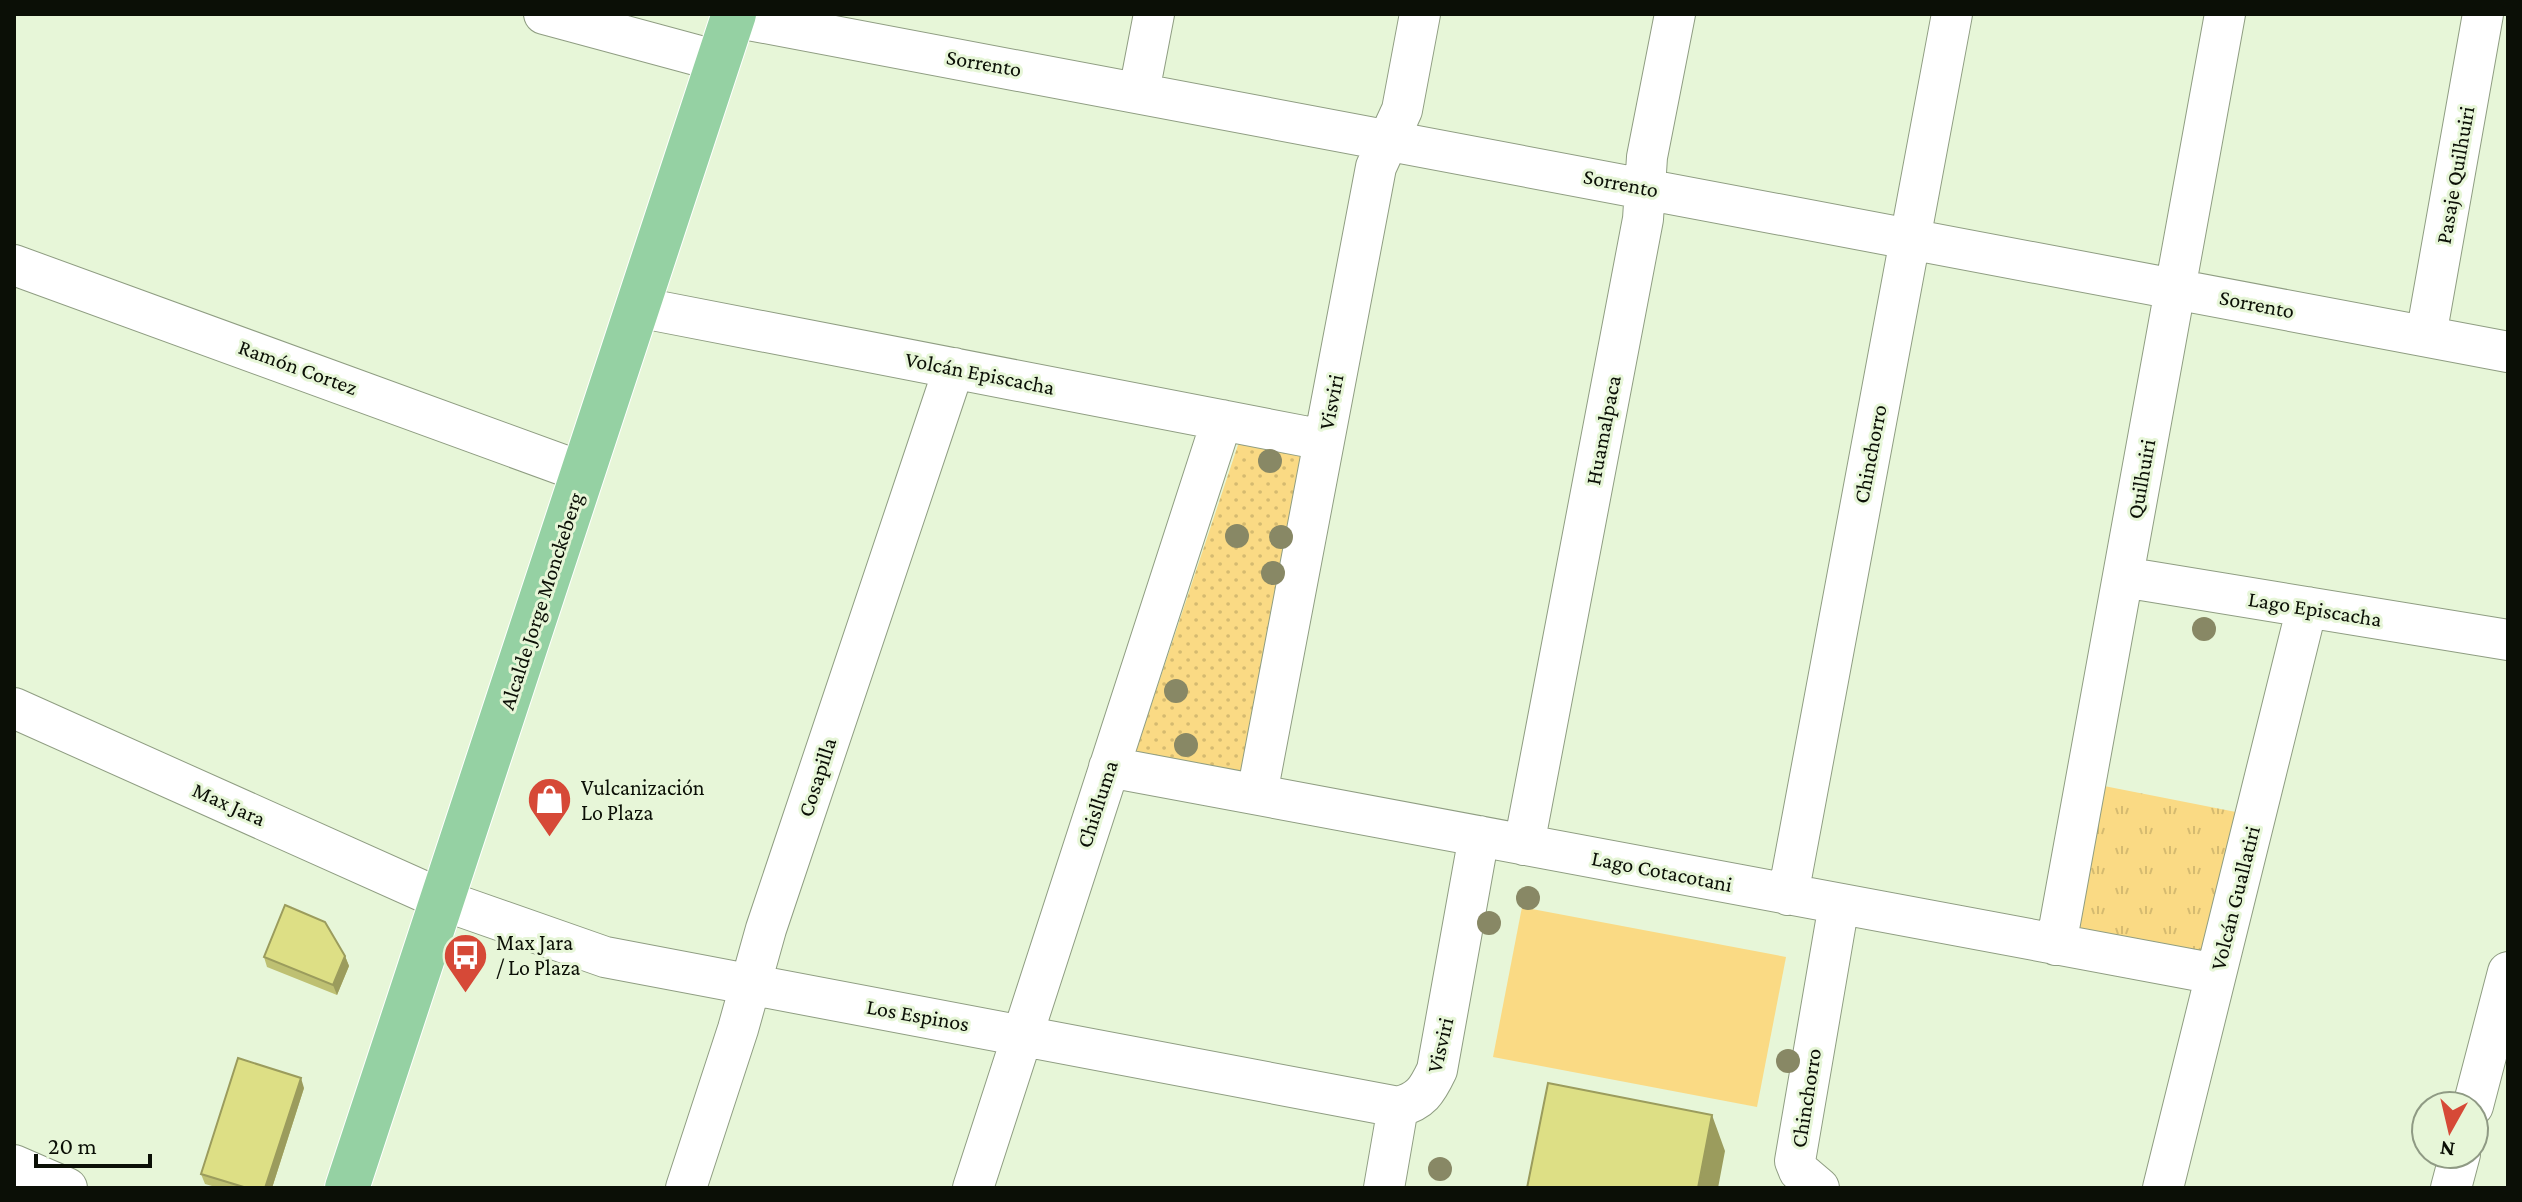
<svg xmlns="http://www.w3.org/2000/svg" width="2522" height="1202" font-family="'Crimson Pro',serif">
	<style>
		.grass { fill: url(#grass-tufts) }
		.park { fill: url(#park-dots) }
		.pitch { fill: #fada84 }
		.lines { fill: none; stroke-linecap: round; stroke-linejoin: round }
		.minor-casing { stroke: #8f9d82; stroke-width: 42 }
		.major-casing { stroke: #fff; stroke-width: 46 }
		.minor { stroke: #fff; stroke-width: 40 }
		.major { stroke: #95d1a3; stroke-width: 44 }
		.tree { fill: #888865 }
		.wall { fill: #bec072 }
		.shaded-wall { fill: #9b9c5d }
		.building { fill: #dddf85; stroke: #9b9c5d; stroke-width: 2 }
		.labels { text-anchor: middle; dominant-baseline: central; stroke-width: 6; stroke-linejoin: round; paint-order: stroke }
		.street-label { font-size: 22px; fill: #0b0f06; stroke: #e7f6d8 }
		.poi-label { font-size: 22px; fill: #0b0f06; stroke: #e7f6d8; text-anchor: start }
	</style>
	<defs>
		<pattern id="grass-tufts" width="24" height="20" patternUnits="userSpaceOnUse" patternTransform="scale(2)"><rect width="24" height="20" fill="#fada84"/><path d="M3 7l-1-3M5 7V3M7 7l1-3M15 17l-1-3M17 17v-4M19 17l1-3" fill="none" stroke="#d5ba70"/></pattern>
		<pattern id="park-dots" width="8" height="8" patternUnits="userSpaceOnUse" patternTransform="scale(2)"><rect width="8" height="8" fill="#fada84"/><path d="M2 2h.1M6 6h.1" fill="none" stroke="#d5ba70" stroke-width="1.8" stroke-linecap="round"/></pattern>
	</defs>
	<rect width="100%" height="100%" fill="#e7f6d8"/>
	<path class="grass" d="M2099 785 2241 813 2212 954 2071 926Z"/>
	<path class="park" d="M1239 442 1304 454 1241 774 1135 754Z"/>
	<path class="pitch" d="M1522 907 1786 957 1757 1107 1493 1057Z"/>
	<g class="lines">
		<defs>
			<path id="minor" d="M544 14 718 61
				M733 17 2508 352
				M1139 92 1154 14
				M14 265 582 472
				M637 307 1324 440
				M2426 336 2483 14
				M2123 577 2508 640
				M14 708 445 901 605 957 1398 1107C1421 1101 1427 1091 1437 1070L1479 836
				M1109 767 2216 974
				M1257 794 1376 167 1402 110 1420 14
				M1524 845 1643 219 1647 157 1675 14
				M1788 895 1952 14
				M2056 945 2225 14
				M2473 1106 2508 972
				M14 1165 67 1188
				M686 1188 738 1029 766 929 954 368
				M973 1188 1222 420
				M1384 1188 1398 1107
				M1819 1188 1799 1171 1795 1161 1839 904
				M2163 1188 2307 607
				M2451 1188 2460 1154"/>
			<path id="major" d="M347 1188 734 14"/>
		</defs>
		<use href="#minor" class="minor-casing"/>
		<use href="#major" class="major-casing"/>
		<use href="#minor" class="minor"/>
		<use href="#major" class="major"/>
	</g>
	<g class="tree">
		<circle cx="1270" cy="461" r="12"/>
		<circle cx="1237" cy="536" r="12"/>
		<circle cx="1281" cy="537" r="12"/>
		<circle cx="1273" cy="573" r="12"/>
		<circle cx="2204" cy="629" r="12"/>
		<circle cx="1176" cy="691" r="12"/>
		<circle cx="1186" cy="745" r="12"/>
		<circle cx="1528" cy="898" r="12"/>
		<circle cx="1489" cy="923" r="12"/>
		<circle cx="1788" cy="1061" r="12"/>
		<circle cx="1440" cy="1169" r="12"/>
	</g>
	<path class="wall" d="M345 956 349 966 337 995 267 967 264 957Z
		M304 1088 272 1188H219L205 1184 201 1174Z"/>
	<path class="shaded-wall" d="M345 956 349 966 337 995 333 985Z
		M301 1078 304 1088 272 1188H265Z
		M1712 1115 1725 1151 1718 1188H1698Z"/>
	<path class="building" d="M285 905 325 922 345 956 333 985 264 957Z
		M238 1058 301 1078 265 1188H247L201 1174Z
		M1548 1083 1712 1115 1698 1188H1527Z"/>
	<defs>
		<symbol id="shop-pin" viewBox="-11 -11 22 30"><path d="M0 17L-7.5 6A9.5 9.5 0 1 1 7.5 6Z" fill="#d64937" stroke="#e7f6d8"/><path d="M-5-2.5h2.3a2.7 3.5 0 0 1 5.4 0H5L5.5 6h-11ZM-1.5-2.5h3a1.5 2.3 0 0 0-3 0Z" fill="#fff"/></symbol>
		<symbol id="bus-pin" viewBox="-11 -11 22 30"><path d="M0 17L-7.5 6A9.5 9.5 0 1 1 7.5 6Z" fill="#d64937" stroke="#e7f6d8"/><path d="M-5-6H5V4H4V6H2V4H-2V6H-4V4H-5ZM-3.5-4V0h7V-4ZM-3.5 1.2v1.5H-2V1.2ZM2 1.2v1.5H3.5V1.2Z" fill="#fff"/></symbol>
	</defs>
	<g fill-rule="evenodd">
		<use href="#shop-pin" x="524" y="774" width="51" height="69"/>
		<use href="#bus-pin" x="440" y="930" width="51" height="69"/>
	</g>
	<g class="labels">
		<g class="street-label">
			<text transform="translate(984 63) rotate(10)">Sorrento</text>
			<text transform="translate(2455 175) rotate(-80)">Pasaje Quilhuiri</text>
			<text transform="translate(1621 183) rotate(11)">Sorrento</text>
			<text transform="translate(2257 304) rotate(11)">Sorrento</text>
			<text transform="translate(298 367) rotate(20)">Ramón Cortez</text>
			<text transform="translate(980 373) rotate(11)">Volcán Episcacha</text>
			<text transform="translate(1331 402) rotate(-79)">Visviri</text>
			<text transform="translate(1603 430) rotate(-79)">Huamalpaca</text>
			<text transform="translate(1870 454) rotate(-79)">Chinchorro</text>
			<text transform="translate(2141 479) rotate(-80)">Quilhuiri</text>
			<text transform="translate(541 601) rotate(-72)">Alcalde Jorge Monckeberg</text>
			<text transform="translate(2315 609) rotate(9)">Lago Episcacha</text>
			<text transform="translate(817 777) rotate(-72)">Cosapilla</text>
			<text transform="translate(229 804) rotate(24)">Max Jara</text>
			<text transform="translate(1097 804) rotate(-72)">Chislluma</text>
			<text transform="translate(1662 871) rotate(11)">Lago Cotacotani</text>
			<text transform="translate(2235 898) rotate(-76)">Volcán Guallatiri</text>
			<text transform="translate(918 1015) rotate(10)">Los Espinos</text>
			<text transform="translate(1440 1045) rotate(-77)">Visviri</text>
			<text transform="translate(1806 1098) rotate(-81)">Chinchorro</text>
		</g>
		<g class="poi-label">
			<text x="581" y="787">Vulcanización<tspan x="581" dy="25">Lo Plaza</tspan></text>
			<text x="496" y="942">Max Jara<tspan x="496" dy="25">/ Lo Plaza</tspan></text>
		</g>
	</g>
	<rect width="2522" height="1202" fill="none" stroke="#0b0f06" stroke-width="32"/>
	<g transform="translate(2450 1130) rotate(188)"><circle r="38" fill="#e7f6d8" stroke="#8f9a84" stroke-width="2"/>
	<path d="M0-6L14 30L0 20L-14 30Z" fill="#d64937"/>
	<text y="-12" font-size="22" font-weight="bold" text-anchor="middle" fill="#0b0f06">N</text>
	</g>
	<path d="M36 1154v12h114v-12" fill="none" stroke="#0b0f06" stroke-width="4"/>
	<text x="48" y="1154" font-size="24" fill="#0b0f06" stroke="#e7f6d8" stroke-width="6" paint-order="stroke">20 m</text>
</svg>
